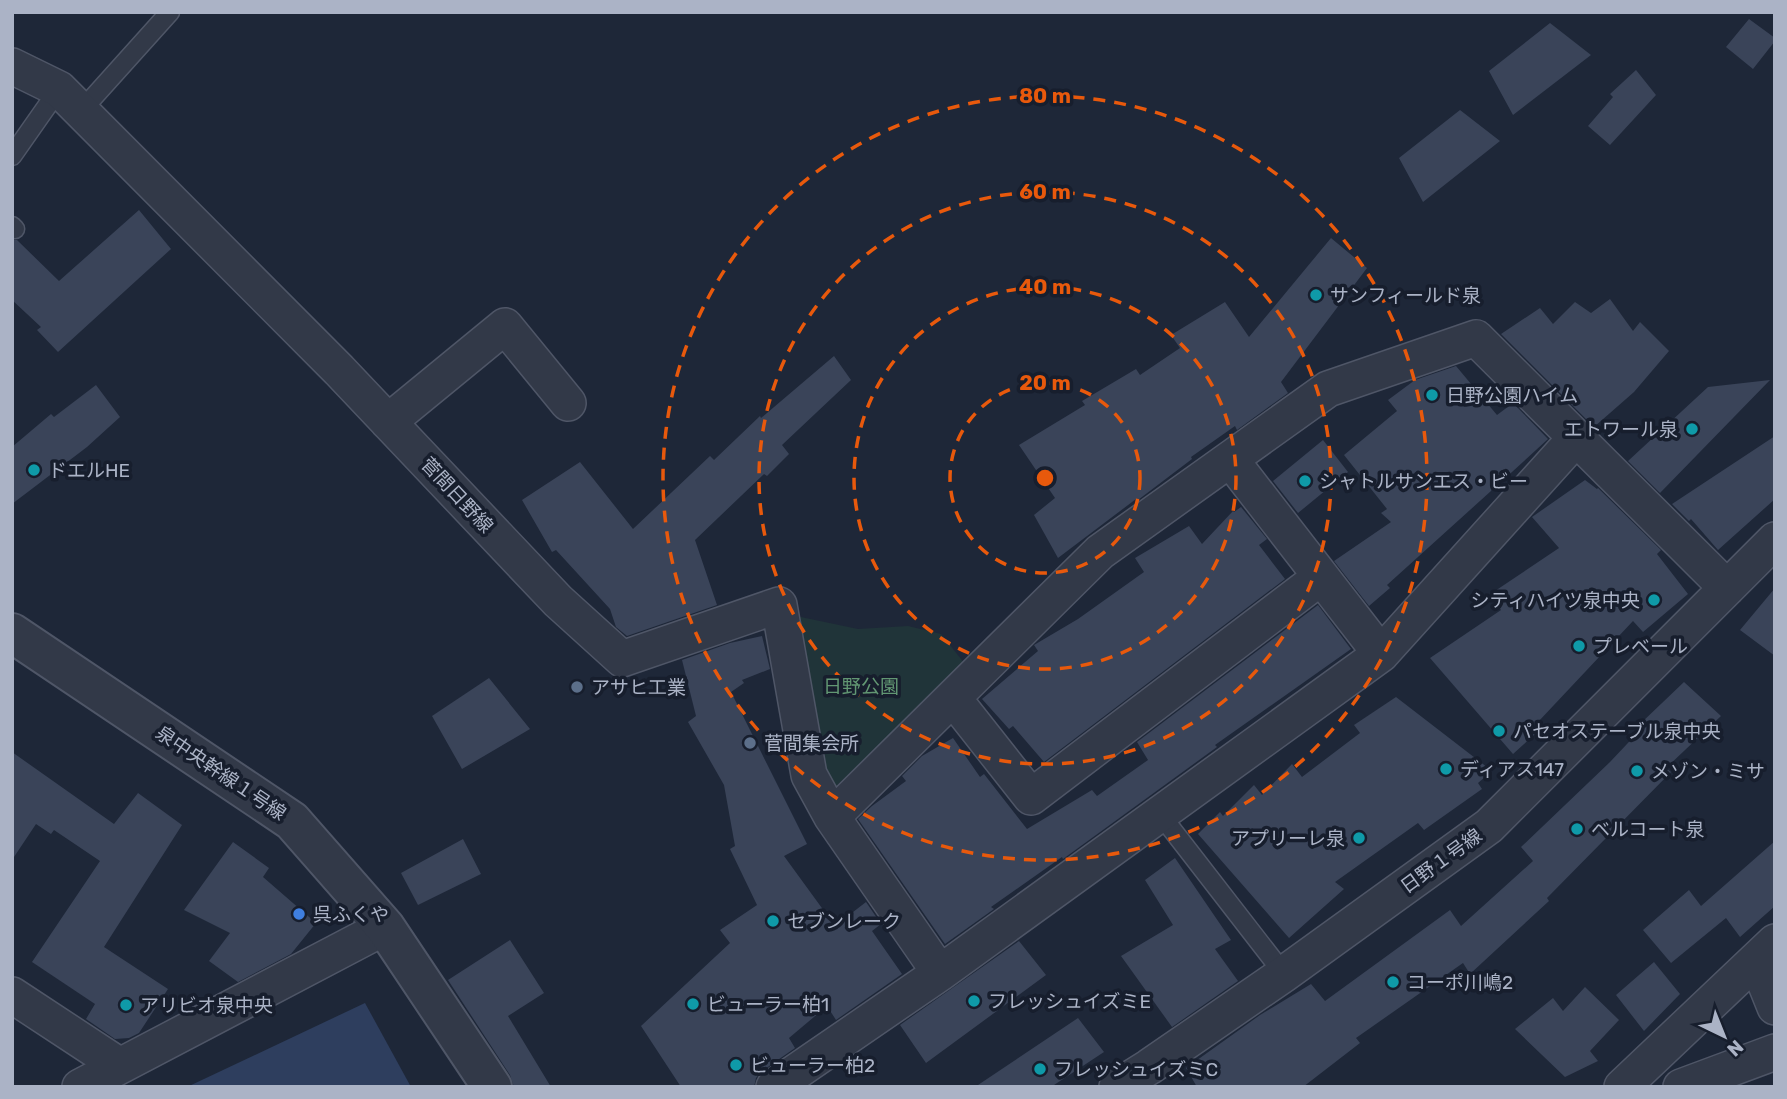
<svg xmlns="http://www.w3.org/2000/svg" width="1787" height="1099" font-family="Rubik,'Noto Sans JP',sans-serif">
	<style>
		.green { fill: #203439 }
		.water { fill: #2e3e5e }
		.building { fill: #3a4459 }
		.lines { fill: none; stroke-linecap: round; stroke-linejoin: round }
		.service-casing { stroke: #4f5667; stroke-width: 21 }
		.minor-casing { stroke: #4f5667; stroke-width: 38 }
		.tertiary-casing { stroke: #4f5667; stroke-width: 42 }
		.service { stroke: #323948; stroke-width: 18 }
		.minor { stroke: #323948; stroke-width: 35 }
		.tertiary { stroke: #323948; stroke-width: 38 }
		.ring { fill: none; stroke: #e8590c; stroke-width: 3.5; stroke-dasharray: 12 9 }
		.culture-dot { fill: #0f9aa8; stroke: #171e2d; stroke-width: 2.5 }
		.service-dot { fill: #5c6f8a; stroke: #171e2d; stroke-width: 2.5 }
		.shop-dot { fill: #3f7fe0; stroke: #171e2d; stroke-width: 2.5 }
		.labels { text-anchor: middle; dominant-baseline: central; stroke-width: 7; stroke-linejoin: round; paint-order: stroke }
		.poi-label { font-size: 19px; fill: #abb3c6; stroke: #171e2d; text-anchor: start }
		.street-label { font-size: 19px; fill: #abb3c6; stroke: #171e2d }
		.park-label { font-size: 19px; fill: #629773; stroke: #171e2d }
		.centre { fill: #e8590c; stroke: #171e2d; stroke-width: 3.5 }
		.ring-label { font-size: 21px; text-anchor: middle; font-weight: bold; fill: #e8590c; stroke: #171e2d; stroke-width: 7; stroke-linejoin: round; paint-order: stroke }
	</style>
	<rect width="100%" height="100%" fill="#1e2738"/>
	<path class="green" d="M796 616 858 629 908 626 941 634 965 664 832 790 816 771Z"/>
	<path class="water" d="M365 1003 411 1087H187Z"/>
	<path class="building" d="M1749 19 1775 38V41L1753 69 1726 47Z
		M1550 23 1591 55 1513 115 1489 71Z
		M1636 70 1656 95 1610 145 1588 126 1613 97 1610 94Z
		M1460 110 1500 141 1423 202 1399 158Z
		M139 210 171 249 58 352 37 330 41 327 12 300V240H17L59 281Z
		M1331 238 1367 268 1281 382 1288 393 1237 430 1235 426 1191 457 1192 459 1138 500 1136 499 1058 558 1034 515 1055 498 1019 445 1085 405 1082 401 1136 369 1140 375 1180 348 1171 335 1225 302 1249 337Z
		M1610 299 1633 331 1640 322 1669 351 1634 392 1594 427 1501 334 1540 308 1553 324 1575 302 1591 313Z
		M834 356 851 380 782 445 789 454 767 476 764 474 695 540 717 605 627 636 616 627 610 609 556 550 552 552 522 500 580 462 633 529 710 456 714 460 760 416 761 418Z
		M1456 366 1497 415 1513 403 1548 439 1501 482 1497 476 1491 491 1387 585 1390 588 1369 606 1334 561 1391 522 1381 513 1387 509 1344 455 1397 411 1388 400 1415 380Z
		M1770 380 1660 493 1628 461 1708 387Z
		M96 385 120 417 87 447 12 504V447L51 414 54 417Z
		M1775 436V499L1718 550 1691 519 1689 521 1672 504Z
		M1323 440 1348 472 1298 513 1273 481Z
		M1585 480 1597 489 1598 488 1661 550 1657 554 1688 594 1643 632 1633 621 1538 722 1543 727 1513 754 1430 658 1501 610 1489 595 1559 548 1532 517Z
		M1241 507 1267 539 1259 545 1285 579 1044 762 1013 726 1009 729 982 699 1038 651 1034 645 1078 619 1144 572 1135 558 1189 526 1202 544 1233 511 1234 512Z
		M1775 588V656L1740 630Z
		M1318 605 1351 649 1215 745 1217 747 1063 859 1062 857 991 907 994 909 945 944 858 819 872 806 906 781 902 776 922 756 953 738 980 777 984 774 1027 829 1092 790 1097 796 1148 760 1137 742Z
		M762 636 770 669 742 680 744 683 731 692 807 844 784 856 835 926 866 902 881 924 872 931 902 974 836 1020 827 1006 789 1038 795 1048 762 1071 756 1078 754 1087H681L641 1026 730 943 720 930 757 905 730 849 735 846 724 785 688 722 696 716 682 660 730 643Z
		M489 678 530 729 462 769 432 716Z
		M1684 682 1721 716 1666 768 1671 772 1547 898 1549 901 1470 974 1463 963 1356 1038 1360 1043 1303 1087H1197L1186 1068 1260 1015 1311 984 1325 1001 1450 910 1461 926 1533 861 1521 847 1610 762 1643 727 1640 724Z
		M1396 697 1492 771 1478 783 1482 789 1424 830 1418 823 1335 882 1344 889 1289 938 1198 834 1220 812 1223 816 1254 785 1262 795 1292 764 1302 777 1360 733 1354 725Z
		M12 752 114 824 138 793 182 825 104 947 168 989 139 1033 129 1038 115 1039 86 1019 95 1004 32 962 100 861 54 830 51 834 36 824 12 860Z
		M463 839 481 874 418 905 401 873Z
		M1775 841V906L1740 937 1726 918 1671 963 1643 930 1689 890 1701 906Z
		M233 842 269 868 263 877 316 923 291 954 238 982 209 961 230 933 184 910Z
		M1175 858 1231 940 1215 949 1238 981 1172 1027 1121 956 1173 925 1145 880Z
		M510 940 544 993 508 1016 551 1087H514L510 1075 448 980Z
		M1019 941 1046 975 926 1063 900 1025Z
		M1654 962 1680 994 1644 1031 1616 995Z
		M1585 987 1619 1020 1590 1051 1598 1061 1565 1077 1515 1029 1553 998 1563 1011Z
		M1078 1018 1104 1052 1051 1087H975Z"/>
	<g class="lines">
		<defs>
			<path id="service" d="M81 111 170 12
				M12 156 59 89
				M12 226 15 229
				M1160 814 1284 974"/>
			<path id="minor" d="M12 66 59 89 339 370 558 601 622 659 779 605 809 775 832 817
				M388 422 505 326 568 403
				M1230 459 1381 654
				M953 698 1031 797 1321 577
				M1756 960 1775 1007
				M940 973 832 817 1100 552 1328 389 1476 338 1727 588
				M12 995 120 1066
				M80 1087 385 927
				M774 1087 940 973 1381 654 1576 438
				M1117 1087 1149 1067 1284 974 1489 826 1775 540
				M1622 1087 1775 942
				M1681 1087 1775 1052"/>
			<path id="tertiary" d="M12 633 292 821 385 927 492 1087"/>
		</defs>
		<use href="#service" class="service-casing"/>
		<use href="#minor" class="minor-casing"/>
		<use href="#tertiary" class="tertiary-casing"/>
		<use href="#service" class="service"/>
		<use href="#minor" class="minor"/>
		<use href="#tertiary" class="tertiary"/>
	</g>
	<g class="ring">
		<circle cx="1045" cy="478" r="95"/>
		<circle cx="1045" cy="478" r="191"/>
		<circle cx="1045" cy="478" r="286"/>
		<circle cx="1045" cy="478" r="382"/>
	</g>
	<g class="culture-dot">
		<circle cx="1316" cy="295" r="7"/>
		<circle cx="1432" cy="395" r="7"/>
		<circle cx="1692" cy="429" r="7"/>
		<circle cx="34" cy="470" r="7"/>
		<circle cx="1305" cy="481" r="7"/>
		<circle cx="1654" cy="600" r="7"/>
		<circle cx="1579" cy="646" r="7"/>
		<circle cx="1499" cy="731" r="7"/>
		<circle cx="1446" cy="769" r="7"/>
		<circle cx="1637" cy="771" r="7"/>
		<circle cx="1577" cy="829" r="7"/>
		<circle cx="1359" cy="838" r="7"/>
		<circle cx="773" cy="921" r="7"/>
		<circle cx="1393" cy="982" r="7"/>
		<circle cx="974" cy="1001" r="7"/>
		<circle cx="693" cy="1004" r="7"/>
		<circle cx="126" cy="1005" r="7"/>
		<circle cx="736" cy="1065" r="7"/>
		<circle cx="1040" cy="1069" r="7"/>
	</g>
	<g class="service-dot">
		<circle cx="577" cy="687" r="7"/>
		<circle cx="750" cy="743" r="7"/>
	</g>
	<circle class="shop-dot" cx="299" cy="914" r="7"/>
	<g class="labels">
		<g class="poi-label">
			<text x="1330" y="295">サンフィールド泉</text>
			<text x="1446" y="395">日野公園ハイム</text>
			<text x="1678" y="429" text-anchor="end">エトワール泉</text>
			<text x="48" y="470">ドエルHE</text>
			<text x="1319" y="481">シャトルサンエス・ビー</text>
			<text x="1640" y="600" text-anchor="end">シティハイツ泉中央</text>
			<text x="1593" y="646">プレベール</text>
			<text x="591" y="687">アサヒ工業</text>
			<text x="1513" y="731">パセオステーブル泉中央</text>
			<text x="764" y="743">菅間集会所</text>
			<text x="1460" y="769">ディアス147</text>
			<text x="1651" y="771">メゾン・ミサ</text>
			<text x="1591" y="829">ベルコート泉</text>
			<text x="1345" y="838" text-anchor="end">アプリーレ泉</text>
			<text x="313" y="914">呉ふくや</text>
			<text x="787" y="921">セブンレーク</text>
			<text x="1407" y="982">コーポ川嶋2</text>
			<text x="988" y="1001">フレッシュイズミE</text>
			<text x="707" y="1004">ビューラー柏1</text>
			<text x="140" y="1005">アリビオ泉中央</text>
			<text x="750" y="1065">ビューラー柏2</text>
			<text x="1054" y="1069">フレッシュイズミC</text>
		</g>
		<g class="street-label">
			<text transform="translate(457 495) rotate(47)">菅間日野線</text>
			<text transform="translate(221 773) rotate(34)">泉中央幹線１号線</text>
			<text transform="translate(1441 861) rotate(-36)">日野１号線</text>
		</g>
		<g class="park-label">
			<text x="861" y="686">日野公園</text>
		</g>
	</g>
	<circle cx="1045" cy="478" r="10" class="centre"/>
	<g class="ring-label">
		<text x="1045" y="103">80 m</text>
		<text x="1045" y="199">60 m</text>
		<text x="1045" y="294">40 m</text>
		<text x="1045" y="390">20 m</text>
	</g>
	<rect width="1787" height="1099" fill="none" stroke="#abb3c6" stroke-width="28"/>
	<g transform="translate(1724 1036) rotate(137)" stroke="#171e2d" stroke-width="5" paint-order="stroke">
	<path d="M0-5L12 26L0 18L-12 26Z" fill="#abb3c6"/>
	<text y="-10" font-size="19" font-weight="bold" text-anchor="middle" fill="#abb3c6">N</text>
	</g>
</svg>
